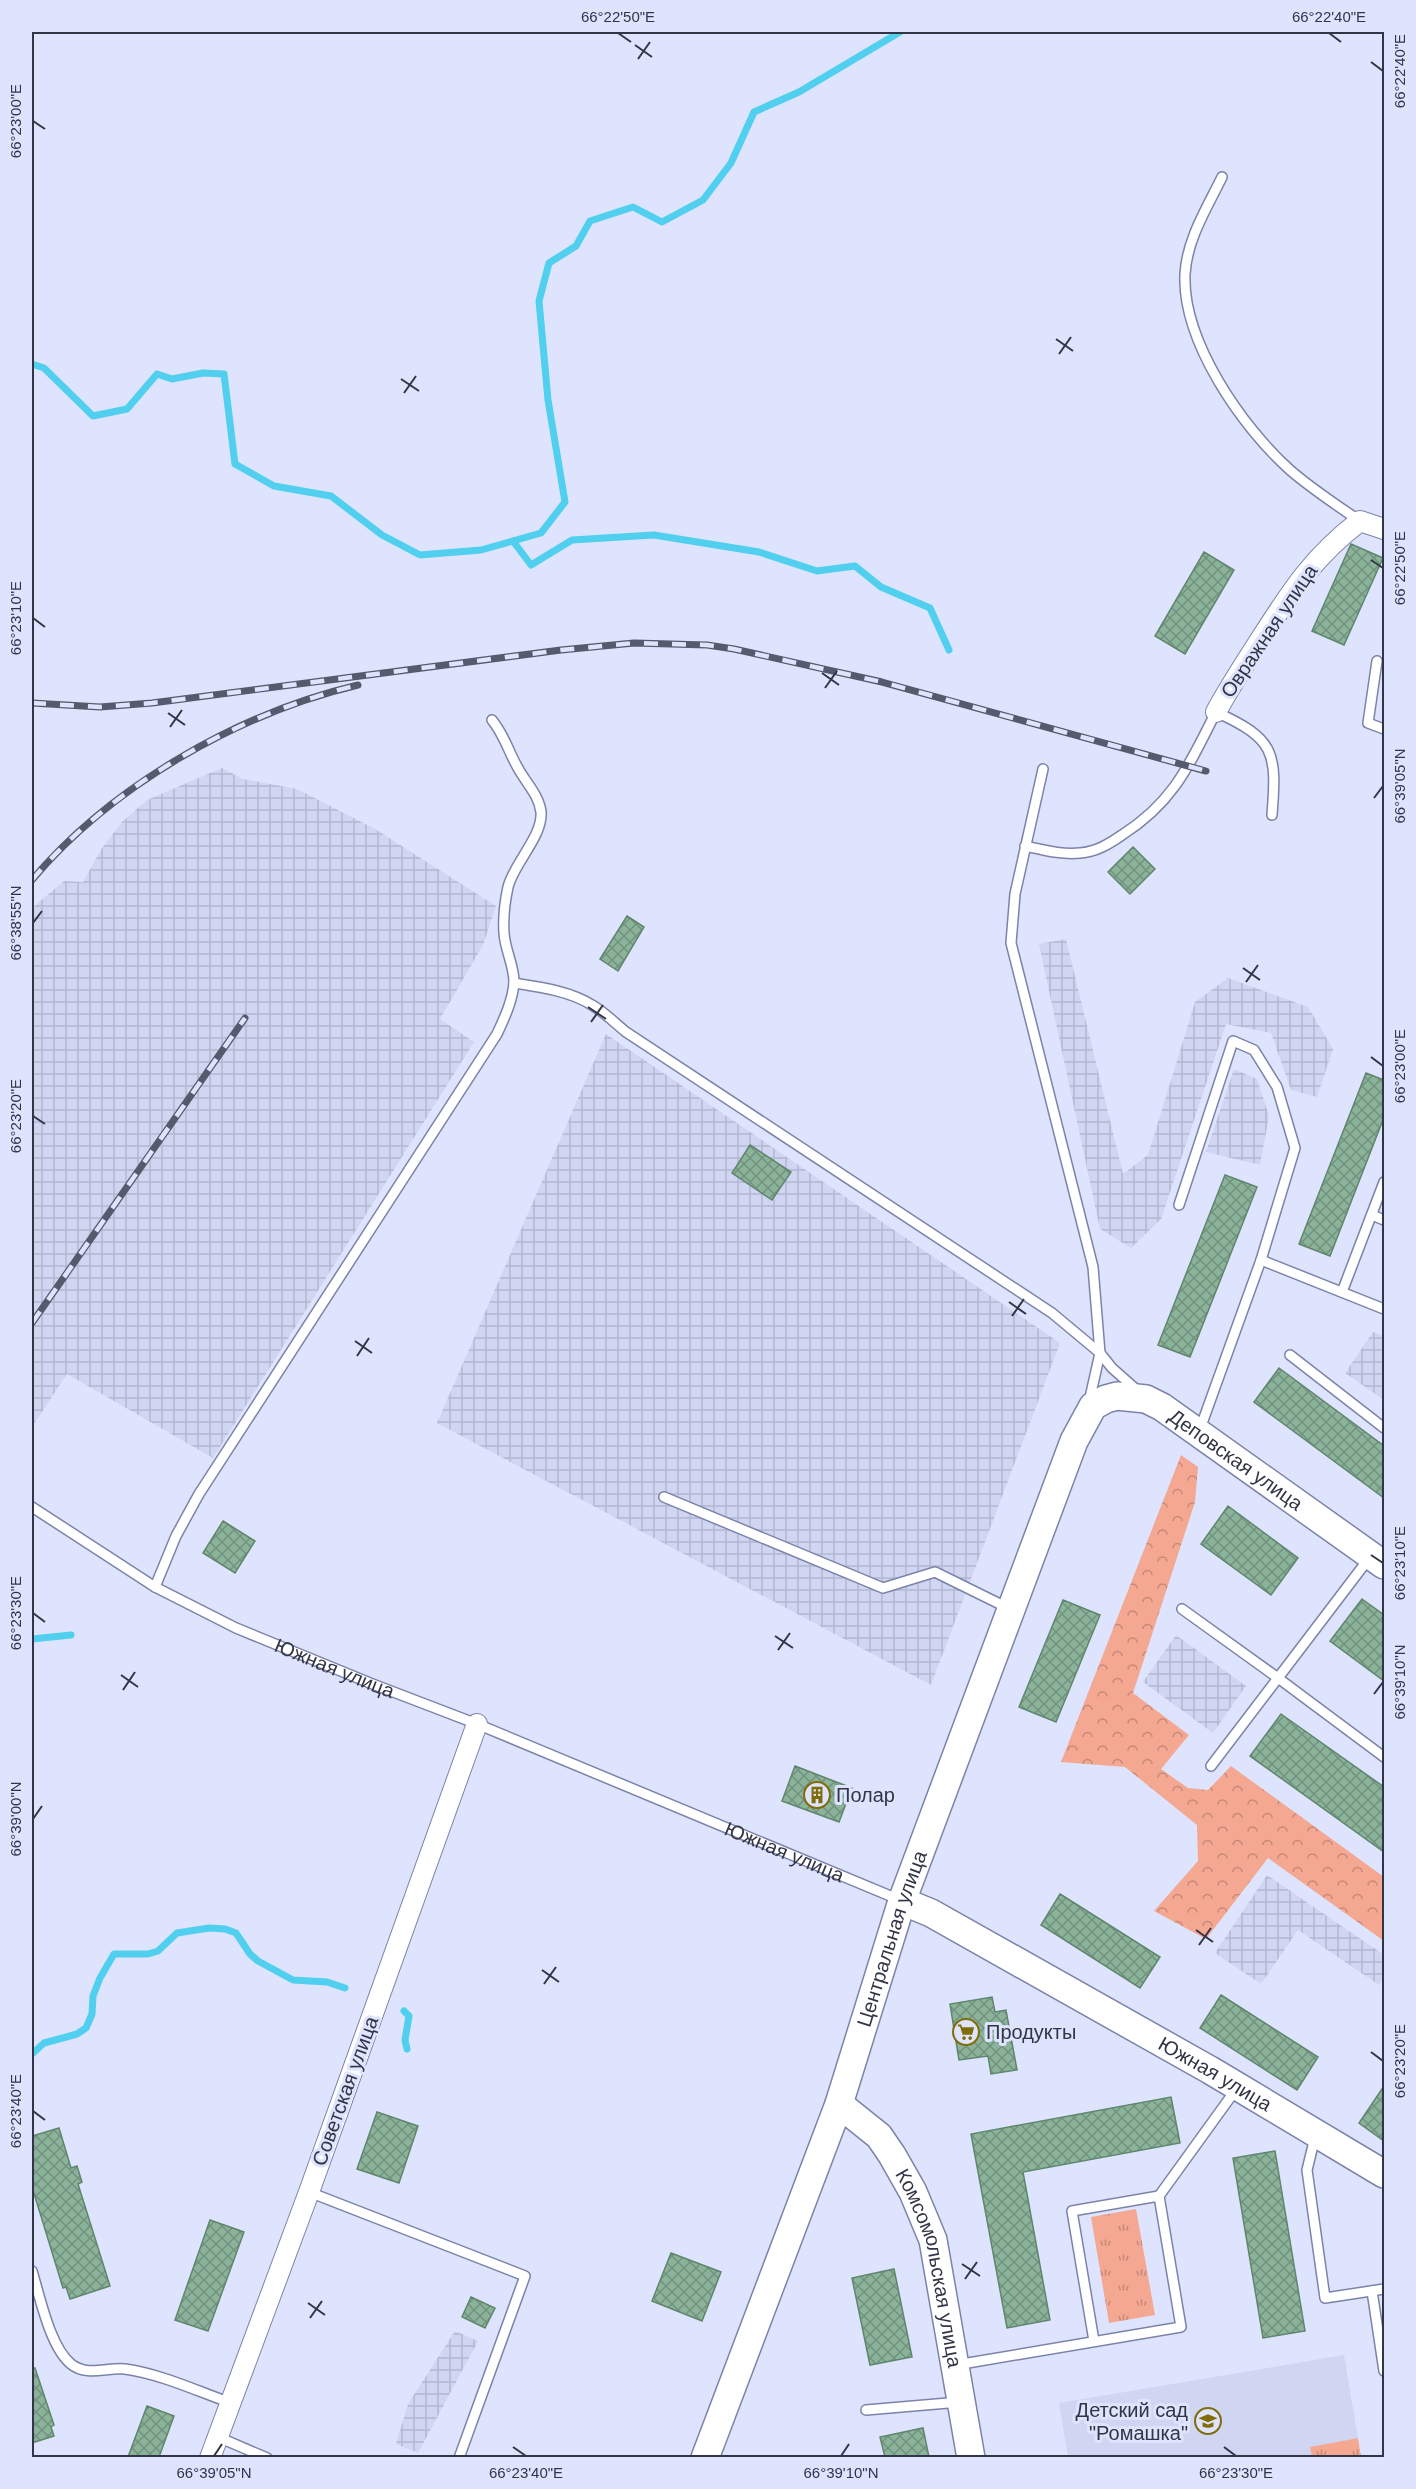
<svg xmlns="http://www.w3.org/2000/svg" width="1416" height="2489" font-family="Helvetica,sans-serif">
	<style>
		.built { fill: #d0d6f2 }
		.industrial { fill: url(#industrial-grid) }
		.grass { fill: url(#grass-tufts) }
		.forest { fill: url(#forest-crowns) }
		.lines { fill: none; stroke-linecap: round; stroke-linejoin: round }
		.stream { stroke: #50cfee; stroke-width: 7 }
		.building { fill: url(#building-cross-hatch); stroke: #5f866d; stroke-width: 1.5 }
		.lane-casing { stroke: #7c83a9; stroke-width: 12 }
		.street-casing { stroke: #7c83a9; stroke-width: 22 }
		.secondary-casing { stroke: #7c83a9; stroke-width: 30 }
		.lane { stroke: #fff; stroke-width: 9 }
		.street { stroke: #fff; stroke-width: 20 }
		.secondary { stroke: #fff; stroke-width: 27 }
		.rail-casing { stroke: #565a6d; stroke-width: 7 }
		.rail { stroke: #dee4fd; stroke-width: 4.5; stroke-dasharray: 14; stroke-linecap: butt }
		.ticks { fill: none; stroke: #323546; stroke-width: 2 }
		.labels { text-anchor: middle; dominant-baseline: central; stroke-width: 6; stroke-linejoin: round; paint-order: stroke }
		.street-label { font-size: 20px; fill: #323546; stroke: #dee4fd }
		.poi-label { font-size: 20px; fill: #323546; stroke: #dee4fd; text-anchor: start }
		.neatline { fill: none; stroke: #323546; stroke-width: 2 }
		.ticks-label { font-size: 15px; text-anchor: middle; fill: #323546 }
	</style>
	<defs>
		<pattern id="industrial-grid" width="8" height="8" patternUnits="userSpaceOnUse" patternTransform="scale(1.5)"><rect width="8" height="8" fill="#d0d6f2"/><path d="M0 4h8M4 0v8" fill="none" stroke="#b3b8d1"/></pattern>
		<pattern id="grass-tufts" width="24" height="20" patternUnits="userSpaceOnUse" patternTransform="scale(1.5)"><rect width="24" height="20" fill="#f4a791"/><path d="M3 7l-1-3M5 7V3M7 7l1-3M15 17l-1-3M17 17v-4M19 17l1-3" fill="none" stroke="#c68978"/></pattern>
		<pattern id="forest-crowns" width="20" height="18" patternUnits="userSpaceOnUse" patternTransform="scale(1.5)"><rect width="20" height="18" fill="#f4a791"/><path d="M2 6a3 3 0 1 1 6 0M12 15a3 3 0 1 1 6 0" fill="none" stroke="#c68978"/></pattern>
		<pattern id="building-cross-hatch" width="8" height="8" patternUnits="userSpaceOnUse" patternTransform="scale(1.5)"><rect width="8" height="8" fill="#8ab399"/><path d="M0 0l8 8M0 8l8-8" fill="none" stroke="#71927f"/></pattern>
	</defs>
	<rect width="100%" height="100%" fill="#dee4fd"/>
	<path class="built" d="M1344 2355 1358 2438 1311 2447 1312 2457H1068L1059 2403Z"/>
	<path class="industrial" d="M222 768 243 779 297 789 375 829 496 906 483 945 440 1019 474 1042 213 1458 67 1374 32 1427V908L64 881 83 882 102 848 122 822 147 800Z
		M1066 939 1123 1174 1148 1155 1195 1002 1228 978 1308 1007 1333 1049 1317 1097 1291 1090 1271 1033 1226 1024 1161 1219 1131 1248 1100 1229 1039 944Z
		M606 1034 1060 1343 931 1685 437 1423Z
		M1234 1069 1257 1079 1269 1116 1260 1165 1206 1152Z
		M1373 1332 1384 1336V1400L1345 1373Z
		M1176 1635 1246 1686 1213 1733 1143 1682Z
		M1267 1875 1384 1955V1977L1379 1985 1298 1930 1261 1984 1215 1953Z
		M455 2331 478 2341 418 2453 396 2444 408 2404Z"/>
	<path class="grass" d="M1136 2209 1155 2315 1109 2323 1091 2217Z
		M1358 2438 1361 2457H1312L1310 2447Z"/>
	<path class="forest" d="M1181 1455 1198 1467 1195 1502 1133 1693 1189 1735 1161 1769 1188 1788 1208 1790 1231 1766 1384 1877V1941L1268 1858 1206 1939 1154 1911 1198 1861 1197 1825 1125 1767 1061 1762Z"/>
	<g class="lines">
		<path class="stream" d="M32 364 44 368 93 416 127 409 157 374 172 379 203 373 224 374 235 464 274 486 331 496 382 535 420 555 481 550 541 533 565 502 548 400 539 301 549 263 576 246 590 221 633 207 662 222 703 200 731 163 754 112 799 92 900 32
			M513 541 531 565 572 540 654 535 759 552 817 571 855 566 881 587 930 608 949 650
			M32 1639 71 1635
			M404 2011 409 2016 405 2040 407 2049
			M32 2054 44 2043 77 2034 86 2028 92 2014 93 1996 100 1978 114 1954H148L158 1951 177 1933 209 1928 225 1929 236 1933 250 1954 258 1961 293 1980 327 1982 345 1988"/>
	</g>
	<path class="building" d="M1351 544 1383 558 1344 645 1312 631Z
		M1204 552 1234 570 1185 654 1155 636Z
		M1133 847 1155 869 1130 894 1108 872Z
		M627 916 644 927 618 971 600 959Z
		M1366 1073 1384 1080V1117L1330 1256 1299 1244Z
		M750 1145 791 1172 772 1200 732 1173Z
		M1225 1175 1257 1187 1190 1357 1158 1345Z
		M1279 1368 1384 1446V1498L1254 1402Z
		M1228 1506 1298 1558 1271 1595 1201 1544Z
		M223 1521 255 1541 235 1573 203 1553Z
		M1362 1599 1384 1615V1681L1330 1641Z
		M1063 1600 1100 1615 1056 1722 1019 1707Z
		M1281 1714 1384 1787V1852L1250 1756Z
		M795 1766 852 1788 839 1822 782 1801Z
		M1060 1894 1160 1957 1140 1988 1041 1925Z
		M1221 1995 1318 2057 1297 2090 1200 2028Z
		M992 1997 995 2012 1006 2010 1017 2070 991 2074 988 2056 959 2060 950 2004Z
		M1384 2086V2141L1359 2123Z
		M1171 2097 1180 2143 1023 2172 1050 2320 1007 2328 971 2134Z
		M377 2112 418 2126 399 2183 357 2169Z
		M59 2128 71 2168 77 2166 82 2182 78 2184 110 2286 70 2299 66 2287 63 2288 32 2187V2136Z
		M1275 2151 1305 2331 1263 2338 1233 2158Z
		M210 2220 244 2232 208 2331 175 2320Z
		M671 2253 721 2272 702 2321 652 2301Z
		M894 2269 912 2357 870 2365 852 2278Z
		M471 2297 495 2308 485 2328 462 2317Z
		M32 2368H35L54 2425 51 2427 54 2436 32 2443Z
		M147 2406 174 2416 159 2457H128Z
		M923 2428 929 2457H885L880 2437Z"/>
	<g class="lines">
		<defs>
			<g id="lane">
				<path d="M1222 177C1207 208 1187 239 1185 274 1182 341 1242 427 1290 470 1312 489 1336 505 1360 521"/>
				<path d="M1377 661 1368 723 1384 729"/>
				<path d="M1043 769 1015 894 1011 943 1093 1267 1100 1353 1089 1402"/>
				<path d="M1025 846C1044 850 1062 855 1080 853 1096 852 1109 844 1122 835 1174 802 1189 765 1216 712 1275 739 1277 752 1272 815"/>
				<path d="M514 983C540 987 570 991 592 1005 604 1012 615 1023 626 1032L1052 1313 1100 1353 1112 1368 1138 1391"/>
				<path d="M1179 1205 1233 1041 1254 1050 1277 1087 1295 1148 1261 1260"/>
				<path d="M1372 1215 1384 1220"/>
				<path d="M1342 1292 1384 1182"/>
				<path d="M1290 1355 1384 1428"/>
				<path d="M1200 1429 1261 1260 1384 1309"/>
				<path d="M664 1497 883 1588 935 1572 1008 1608"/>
				<path id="s1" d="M32 1507 155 1587 236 1628 370 1683 477 1724 900 1900"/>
				<path d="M1370 1557 1278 1678 1384 1757"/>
				<path d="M155 1587 176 1536 199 1494 497 1034C504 1019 513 1000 514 982 514 965 505 950 504 933 503 919 505 901 508 887 514 863 543 836 541 812 539 795 526 783 518 768 508 751 505 736 492 720"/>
				<path d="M1182 1609 1278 1678 1211 1766"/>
				<path d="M1315 2137 1307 2170 1325 2298 1384 2289"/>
				<path d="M309 2192 525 2276 459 2458"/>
				<path d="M32 2271C40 2297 50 2347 71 2364 87 2377 107 2367 125 2369 161 2374 197 2391 231 2403"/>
				<path d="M1372 2291 1384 2371"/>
				<path d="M1094 2341 1072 2211 1159 2196"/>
				<path d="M956 2365 1181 2327 1159 2196 1237 2088"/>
				<path d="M866 2410 960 2402"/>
				<path d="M218 2437 267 2458"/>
			</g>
			<path id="street" d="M1216 712C1230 686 1246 662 1262 637 1292 590 1314 556 1360 521L1384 529
				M210 2458 309 2192 477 1724"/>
			<g id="secondary">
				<path id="s2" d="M902 1901 931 1913 1210 2070 1384 2174"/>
				<path id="s3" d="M839 2104 879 2136 892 2155 913 2192 933 2240 971 2458"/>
				<path id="s4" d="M705 2458 839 2104 902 1901 1074 1441 1093 1406 1106 1399 1117 1396 1146 1399 1162 1407 1384 1565"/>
			</g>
		</defs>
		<use href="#lane" class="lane-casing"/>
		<use href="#street" class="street-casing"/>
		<use href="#secondary" class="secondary-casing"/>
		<use href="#lane" class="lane"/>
		<use href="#street" class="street"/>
		<use href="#secondary" class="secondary"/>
		<defs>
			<path id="rail" d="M32 703 100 707 152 703 561 650 634 643 707 645 734 649 882 682 1206 771
				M32 880C111 786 239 713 358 685
				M32 1323 245 1018"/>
		</defs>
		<use href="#rail" class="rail-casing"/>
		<use href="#rail" class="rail"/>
	</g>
	<path class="ticks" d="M618 33 631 42M1329 33 1341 42M635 45 652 57M638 59 650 42M1371 62 1383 71M33 121 45 129M1056 339 1073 351M1059 354 1071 337M401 379 419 391M404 393 416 376M1371 560 1383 568M33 618 45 627M822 673 839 685M825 688 837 671M168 713 185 725M170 727 182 710M1374 798 1383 786M33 923 42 911M1243 968 1260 980M1246 982 1258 965M588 1007 606 1019M591 1022 603 1005M1371 1057 1383 1066M33 1116 45 1124M1009 1302 1026 1314M1012 1316 1024 1299M355 1341 372 1353M357 1356 369 1338M1371 1555 1383 1563M33 1613 45 1622M775 1636 793 1648M778 1650 790 1633M121 1675 138 1687M123 1690 135 1672M1374 1694 1383 1682M33 1819 42 1806M1196 1930 1213 1942M1199 1945 1211 1928M542 1970 559 1982M544 1984 556 1967M1371 2052 1383 2061M33 2111 45 2120M962 2264 980 2276M965 2279 977 2262M308 2303 325 2315M310 2318 322 2301M513 2447 526 2456M1224 2447 1236 2456M214 2456 222 2444M841 2456 849 2444"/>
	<defs>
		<symbol id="building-ring" viewBox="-11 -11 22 22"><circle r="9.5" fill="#dee4fd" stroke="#806d09" stroke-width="1.5"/><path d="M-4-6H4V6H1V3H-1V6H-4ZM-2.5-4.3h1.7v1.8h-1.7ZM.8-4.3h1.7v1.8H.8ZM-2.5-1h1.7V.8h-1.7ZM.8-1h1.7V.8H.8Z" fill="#806d09"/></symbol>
		<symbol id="supermarket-ring" viewBox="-11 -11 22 22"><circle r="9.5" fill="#dee4fd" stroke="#806d09" stroke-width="1.5"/><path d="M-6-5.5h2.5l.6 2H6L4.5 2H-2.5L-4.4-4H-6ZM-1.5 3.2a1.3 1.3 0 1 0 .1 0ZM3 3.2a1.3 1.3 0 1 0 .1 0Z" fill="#806d09"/></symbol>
		<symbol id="school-ring" viewBox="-11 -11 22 22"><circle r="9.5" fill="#dee4fd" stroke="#806d09" stroke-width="1.5"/><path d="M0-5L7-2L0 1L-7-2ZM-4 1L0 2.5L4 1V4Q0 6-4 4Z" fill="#806d09"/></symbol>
	</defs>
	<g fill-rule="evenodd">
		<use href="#building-ring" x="802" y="1780" width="30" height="30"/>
		<use href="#supermarket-ring" x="951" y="2017" width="30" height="30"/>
		<use href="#school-ring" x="1193" y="2406" width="30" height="30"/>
	</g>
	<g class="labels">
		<g class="street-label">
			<text transform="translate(1269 631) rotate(-56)">Овражная улица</text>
			<text stroke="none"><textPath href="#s4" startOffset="1286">Деповская улица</textPath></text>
			<text stroke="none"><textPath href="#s1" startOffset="344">Южная улица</textPath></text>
			<text stroke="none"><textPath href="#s1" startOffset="830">Южная улица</textPath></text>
			<text stroke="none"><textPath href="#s4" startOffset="552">Центральная улица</textPath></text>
			<text stroke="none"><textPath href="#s2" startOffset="358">Южная улица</textPath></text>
			<text transform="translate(345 2091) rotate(-70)">Советская улица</text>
			<text stroke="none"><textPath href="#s3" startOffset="195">Комсомольская улица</textPath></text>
		</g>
		<g class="poi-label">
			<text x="836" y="1795">Полар</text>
			<text x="986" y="2032">Продукты</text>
			<text x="1188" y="2410" text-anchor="end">Детский сад<tspan x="1188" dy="23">"Ромашка"</tspan></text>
		</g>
	</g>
	<rect width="1416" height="2489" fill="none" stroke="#dee4fd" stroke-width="66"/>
	<rect x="33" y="33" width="1350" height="2423" class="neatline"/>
	<g class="ticks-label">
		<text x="618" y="22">66°22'50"E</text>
		<text x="1329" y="22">66°22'40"E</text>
		<text transform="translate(1400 71) rotate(-90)" y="5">66°22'40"E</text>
		<text transform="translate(16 121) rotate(-90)" y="5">66°23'00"E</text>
		<text transform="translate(1400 568) rotate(-90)" y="5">66°22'50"E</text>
		<text transform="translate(16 618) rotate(-90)" y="5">66°23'10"E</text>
		<text transform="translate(1400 786) rotate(-90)" y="5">66°39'05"N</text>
		<text transform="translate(16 923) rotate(-90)" y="5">66°38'55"N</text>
		<text transform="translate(1400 1066) rotate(-90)" y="5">66°23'00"E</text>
		<text transform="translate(16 1116) rotate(-90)" y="5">66°23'20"E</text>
		<text transform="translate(1400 1563) rotate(-90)" y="5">66°23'10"E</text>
		<text transform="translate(16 1613) rotate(-90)" y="5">66°23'30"E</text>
		<text transform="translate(1400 1682) rotate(-90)" y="5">66°39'10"N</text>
		<text transform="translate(16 1819) rotate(-90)" y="5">66°39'00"N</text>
		<text transform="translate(1400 2061) rotate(-90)" y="5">66°23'20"E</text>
		<text transform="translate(16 2111) rotate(-90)" y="5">66°23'40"E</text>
		<text x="214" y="2478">66°39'05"N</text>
		<text x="526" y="2478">66°23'40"E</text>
		<text x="841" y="2478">66°39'10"N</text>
		<text x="1236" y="2478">66°23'30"E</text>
	</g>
</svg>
